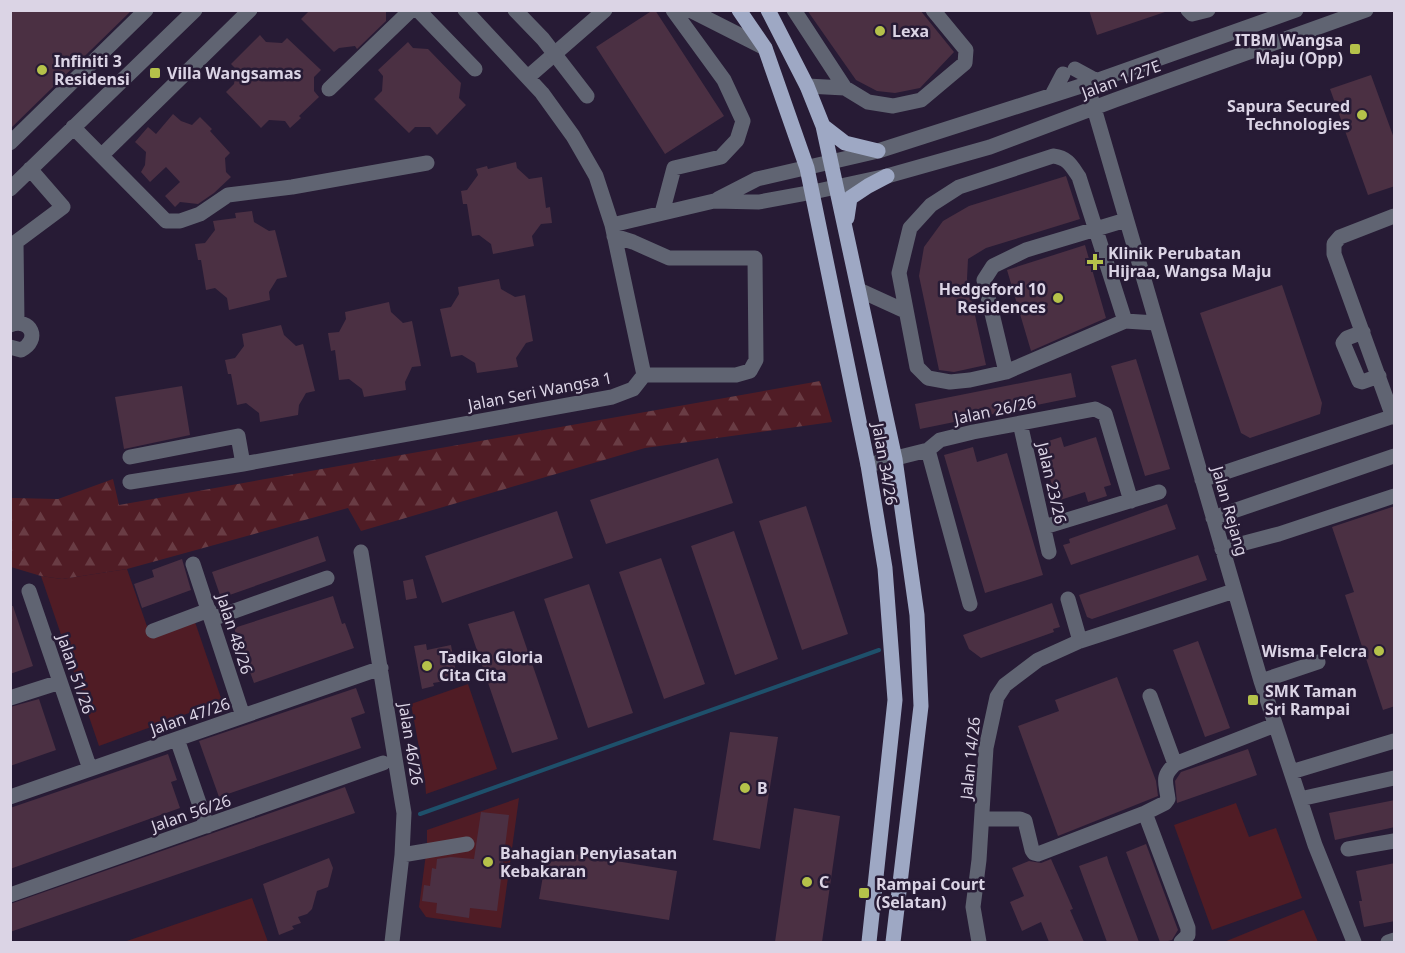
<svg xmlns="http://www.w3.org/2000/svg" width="1405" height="953" font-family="'Noto Sans',sans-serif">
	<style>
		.green { fill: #501c25 }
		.forest { fill: url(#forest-firs) }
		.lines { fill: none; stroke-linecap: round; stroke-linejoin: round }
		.stream { stroke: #1e506b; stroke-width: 4 }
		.building { fill: #4b3043 }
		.minor { stroke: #606472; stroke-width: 15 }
		.major { stroke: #9ea8c4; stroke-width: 15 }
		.minor-bridge { stroke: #606472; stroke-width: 15 }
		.poi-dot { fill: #b5c24a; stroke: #271b35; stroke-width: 2 }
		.labels { text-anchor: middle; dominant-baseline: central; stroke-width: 5; stroke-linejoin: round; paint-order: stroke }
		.poi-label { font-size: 16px; font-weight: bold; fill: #dbd4e5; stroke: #271b35; text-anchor: start }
		.street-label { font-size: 16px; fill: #dbd4e5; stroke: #271b35 }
	</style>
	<defs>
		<pattern id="forest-firs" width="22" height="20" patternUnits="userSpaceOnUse" patternTransform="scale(1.5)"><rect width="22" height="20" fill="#501c25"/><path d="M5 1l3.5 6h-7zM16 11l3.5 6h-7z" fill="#693c44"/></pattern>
	</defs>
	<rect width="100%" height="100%" fill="#271b35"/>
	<path class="green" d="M127 569 150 635 195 622 222 701 99 746 41 576 62 579Z
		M468 684 497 769 426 794 425 780 411 704Z
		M519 798 501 928 426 917 419 907 427 846V830Z
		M1236 803 1249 837 1276 828 1302 898 1212 930 1174 825Z
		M252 898 268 942H124Z
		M1304 910 1318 942H1224L1303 910Z"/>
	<path class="forest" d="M820 381 832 422 645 448 361 531 348 508 127 569 62 579 41 576 11 567 12 498 58 499 113 479 119 505Z"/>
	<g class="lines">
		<path class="stream" d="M420 814 879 650"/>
	</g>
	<path class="building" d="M10 10H132L10 129Z
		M310 10H386V21L357 49 355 46 339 48 334 52 301 19Z
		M653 10H655L724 116 665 154 596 47Z
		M807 10H920L954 52 920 88 895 93 877 91 856 80Z
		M1089 10H1165V12L1097 35Z
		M260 35 266 42 282 43 287 38 321 70 314 77V91L319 97 299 116 301 118 290 128 285 121 269 120 261 128 226 92 234 84 236 69 231 64Z
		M408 42 413 48 428 49 461 83 459 98 466 105 437 135 430 127H415L409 133 374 99 382 91 383 76 378 70Z
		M1371 75 1395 141V186L1368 195 1330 89Z
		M173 114 181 121 192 125 200 117 212 129 210 131 230 153 225 158 226 172 231 177 214 193 198 204 180 202 175 207 165 196 180 182 166 167 150 182 141 172 145 165 146 152 135 142 148 127 156 134Z
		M516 162 517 168 529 179 542 177 546 208 550 207 552 223 541 224 532 236 534 246 493 254 491 244 479 235 472 236 467 204H463L461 191 467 190 478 175 476 169 487 166 488 169Z
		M1066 176 1080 219 986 248 968 259 967 279 986 365 954 372 939 370 919 276 924 247 943 221 969 206Z
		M252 211 254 222 269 231 275 230 287 277 277 279 269 292 270 300 229 310 227 298 215 288 206 290 201 260H198L195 244 205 243 215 230 213 221 236 218 235 213Z
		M1085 245 1106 318 1031 351 1007 270Z
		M499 279 501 289 515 297 525 295 533 341 526 343 516 358 518 367 477 373 475 363 462 355 451 357 440 309 451 307 459 294 458 287Z
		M1282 285 1322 403 1320 414 1250 438 1241 433 1200 313Z
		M389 302 391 312 403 323 412 321 421 366 412 367 405 382 406 390 364 397 362 389 349 379 339 380 335 350 331 351 328 333 339 332 346 319 345 312Z
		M281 325 284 335 296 346 303 344 315 391 306 393 299 405 298 415 260 422 259 413 246 403 237 405 231 374H228L225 360 235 358 244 346 242 334Z
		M1136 359 1170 469 1145 476 1111 366Z
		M1071 373 1076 397 920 429 915 404Z
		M182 386 190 435 124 449 115 397Z
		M1061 437 1064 447 1096 437 1111 485 1104 487 1107 496 1088 502 1085 492 1057 501 1039 444Z
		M973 447 977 462 1007 453 1043 575 985 593 944 455Z
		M718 458 733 503 606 544 590 500Z
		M1167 504 1176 529 1071 565 1063 545 1070 543 1069 539Z
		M806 506 848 634 802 650 759 521Z
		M1395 506V706L1383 710 1345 595 1354 592 1332 527Z
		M557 511 573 558 442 603 425 556Z
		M734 531 778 659 735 675 691 546Z
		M318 536 326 561 221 598 212 572Z
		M1198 555 1207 580 1092 619 1087 617 1079 595Z
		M661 558 705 684 664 699 619 572Z
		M182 559 191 590 142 608 134 584 154 577 152 570Z
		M413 579 417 598 406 600 403 581Z
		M589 584 633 713 588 728 544 599Z
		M333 596 342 624 345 623 354 648 254 683 234 628Z
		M1052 603 1060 627 1053 629 1054 632 981 658 969 649 963 635Z
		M10 606H13L33 666 10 674Z
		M514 611 558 739 512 753 468 624Z
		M1198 641 1230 728 1205 737 1173 650Z
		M426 644 427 650 451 645 457 679 433 683 434 686 422 689 414 646Z
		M1117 677 1156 781 1158 796 1058 836 1018 726 1059 711 1055 700Z
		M356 688 365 713 351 718 361 748 219 797 199 741Z
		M39 699 56 750 10 766V707Z
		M730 732 778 737 760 849 713 840Z
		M1248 749 1257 775 1177 803 1175 781 1181 772Z
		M168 754 177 780 171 782 180 808 10 869V808Z
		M345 787 355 813 10 932V904Z
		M1395 800V827L1335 840 1329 813Z
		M794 808 840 816 822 942H775Z
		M481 812 509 815 497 911 470 908 469 918 436 913 437 903 422 901 424 885 430 886 432 868 436 869 437 859 451 857 474 859Z
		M1146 844 1178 930 1172 940 1164 942H1160L1126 852Z
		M543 849 677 871 669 920 539 899 544 870 540 869Z
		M1107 856 1109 863 1139 942H1107L1079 866Z
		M329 858 333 868 328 887 317 891 312 909 307 914 298 917 301 923 292 926 294 929 279 935 263 884Z
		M1051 859 1073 909 1070 910 1084 942H1049L1041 922 1022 931 1010 902 1024 896 1012 868 1029 861 1041 863Z
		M1395 863V921L1364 927 1359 901H1362L1356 871Z"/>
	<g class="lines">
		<path class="minor" d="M418 10 475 69
			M690 10 765 48
			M794 10 845 88 868 102 893 106 921 100 965 63 966 50 933 10
			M1188 10 1192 14 1208 10
			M1075 69 1097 81
			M528 77 605 10
			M1087 84 1261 681 1315 845 1354 942
			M807 86 845 88
			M329 89 411 10
			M1052 95 1063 74
			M73 127 166 221H180L200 214 228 195 292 187 427 163
			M10 143 146 10
			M102 155 250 10
			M10 189 195 10
			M718 199 757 179 878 151 1087 84 1296 10
			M662 213 674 168 721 157 737 140 743 121 724 80 673 10
			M612 225 714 201 759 202 813 192 887 176 990 147 1115 100 1366 10
			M614 236 633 242 669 258H755L756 360 750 371 736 375H644
			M859 290 905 311
			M1125 321 1079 177C1071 165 1068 158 1053 156L959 187 931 205 910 228 899 273 917 367 928 378 950 382 970 380 1006 372 1125 321 1156 323
			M17 322 16 242 63 207 30 169
			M10 325C31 317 41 340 21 350L10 347
			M1363 332 1347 338 1343 343 1359 381 1362 382 1379 376
			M1006 372 984 280 993 266 1026 250 1126 220
			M1393 417 1334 254V244L1340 237 1394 216
			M1020 423 1049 552
			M928 450 970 604
			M130 457 238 436 243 464
			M868 465 928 450 940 440 973 432 1095 409 1105 414 1131 501
			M1202 480 1394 416
			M130 482 243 464 612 397 633 389 644 375 612 225 596 176 573 136 542 93 465 10
			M1213 518 1394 456
			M1044 527 1159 492
			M1222 549 1279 534 1394 496
			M361 552 404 813 402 855 392 942
			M193 564 243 716
			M29 591 90 769
			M1068 599 1080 641
			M212 619 327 578
			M153 631 209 610
			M1261 681 1318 662
			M1150 696 1175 764 1275 725
			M10 698 60 682
			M177 739 207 826
			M1175 764C1161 777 1166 782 1168 799L1165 803 1145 813 1188 928V935L1181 942
			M1291 772 1394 741
			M10 797 381 668
			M1300 799 1394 778
			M982 819H1020L1025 821 1032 850 1034 853 1038 854 1145 813
			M1348 849 1394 841
			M402 855 467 844
			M10 895 383 763
			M979 942 973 907 979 860 986 748 997 697 1005 685 1038 660 1080 641 1234 591
			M1388 942 1394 940"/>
		<path class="major" d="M739 10 765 48 807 168 868 465 885 568 895 700 869 942
			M768 10 807 86 823 126 895 459 917 615 921 706 893 942
			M823 126 845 143 878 151
			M847 218 850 198 868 186 887 176"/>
		<path class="minor-bridge" d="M515 10 543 39 587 96"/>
	</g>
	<g class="poi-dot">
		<circle cx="880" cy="31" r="6"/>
		<rect x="1349" y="43" width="12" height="12" rx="3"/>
		<circle cx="42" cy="70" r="6"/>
		<rect x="149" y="67" width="12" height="12" rx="3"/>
		<circle cx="1362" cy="115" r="6"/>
		<path d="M1092 253h6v6h6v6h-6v6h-6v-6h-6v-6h6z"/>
		<circle cx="1058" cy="298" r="6"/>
		<circle cx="1379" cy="651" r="6"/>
		<circle cx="427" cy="666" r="6"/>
		<rect x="1247" y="694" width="12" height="12" rx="3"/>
		<circle cx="745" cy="788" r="6"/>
		<circle cx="488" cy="862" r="6"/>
		<circle cx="807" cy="882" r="6"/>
		<rect x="858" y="887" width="12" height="12" rx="3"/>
	</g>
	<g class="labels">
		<g class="poi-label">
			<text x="892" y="31">Lexa</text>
			<text x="1343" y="40" text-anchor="end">ITBM Wangsa<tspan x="1343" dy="18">Maju (Opp)</tspan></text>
			<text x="54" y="61">Infiniti 3<tspan x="54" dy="18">Residensi</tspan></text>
			<text x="167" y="73">Villa Wangsamas</text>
			<text x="1350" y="106" text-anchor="end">Sapura Secured<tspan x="1350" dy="18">Technologies</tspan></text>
			<text x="1108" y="253">Klinik Perubatan<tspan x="1108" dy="18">Hijraa, Wangsa Maju</tspan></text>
			<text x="1046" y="289" text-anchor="end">Hedgeford 10<tspan x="1046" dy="18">Residences</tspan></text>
			<text x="1367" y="651" text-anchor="end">Wisma Felcra</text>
			<text x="439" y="657">Tadika Gloria<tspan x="439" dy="18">Cita Cita</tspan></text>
			<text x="1265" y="691">SMK Taman<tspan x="1265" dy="18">Sri Rampai</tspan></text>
			<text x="757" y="788">B</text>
			<text x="500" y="853">Bahagian Penyiasatan<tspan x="500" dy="18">Kebakaran</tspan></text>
			<text x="819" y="882">C</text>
			<text x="876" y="884">Rampai Court<tspan x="876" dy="18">(Selatan)</tspan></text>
		</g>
		<g class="street-label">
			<text transform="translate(1121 79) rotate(-20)">Jalan 1/27E</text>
			<text transform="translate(540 391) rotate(-11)">Jalan Seri Wangsa 1</text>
			<text transform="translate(995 410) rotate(-12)">Jalan 26/26</text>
			<text transform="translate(885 464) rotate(80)">Jalan 34/26</text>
			<text transform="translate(1052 483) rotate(77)">Jalan 23/26</text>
			<text transform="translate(1230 511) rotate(74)">Jalan Rejang</text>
			<text transform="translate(235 634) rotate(72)">Jalan 48/26</text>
			<text transform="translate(76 674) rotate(71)">Jalan 51/26</text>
			<text transform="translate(190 716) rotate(-19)">Jalan 47/26</text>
			<text transform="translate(411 744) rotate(81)">Jalan 46/26</text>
			<text transform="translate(970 758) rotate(-84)">Jalan 14/26</text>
			<text transform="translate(191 813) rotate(-19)">Jalan 56/26</text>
		</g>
	</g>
	<rect width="1405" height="953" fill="none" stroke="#dbd4e5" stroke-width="24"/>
</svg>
